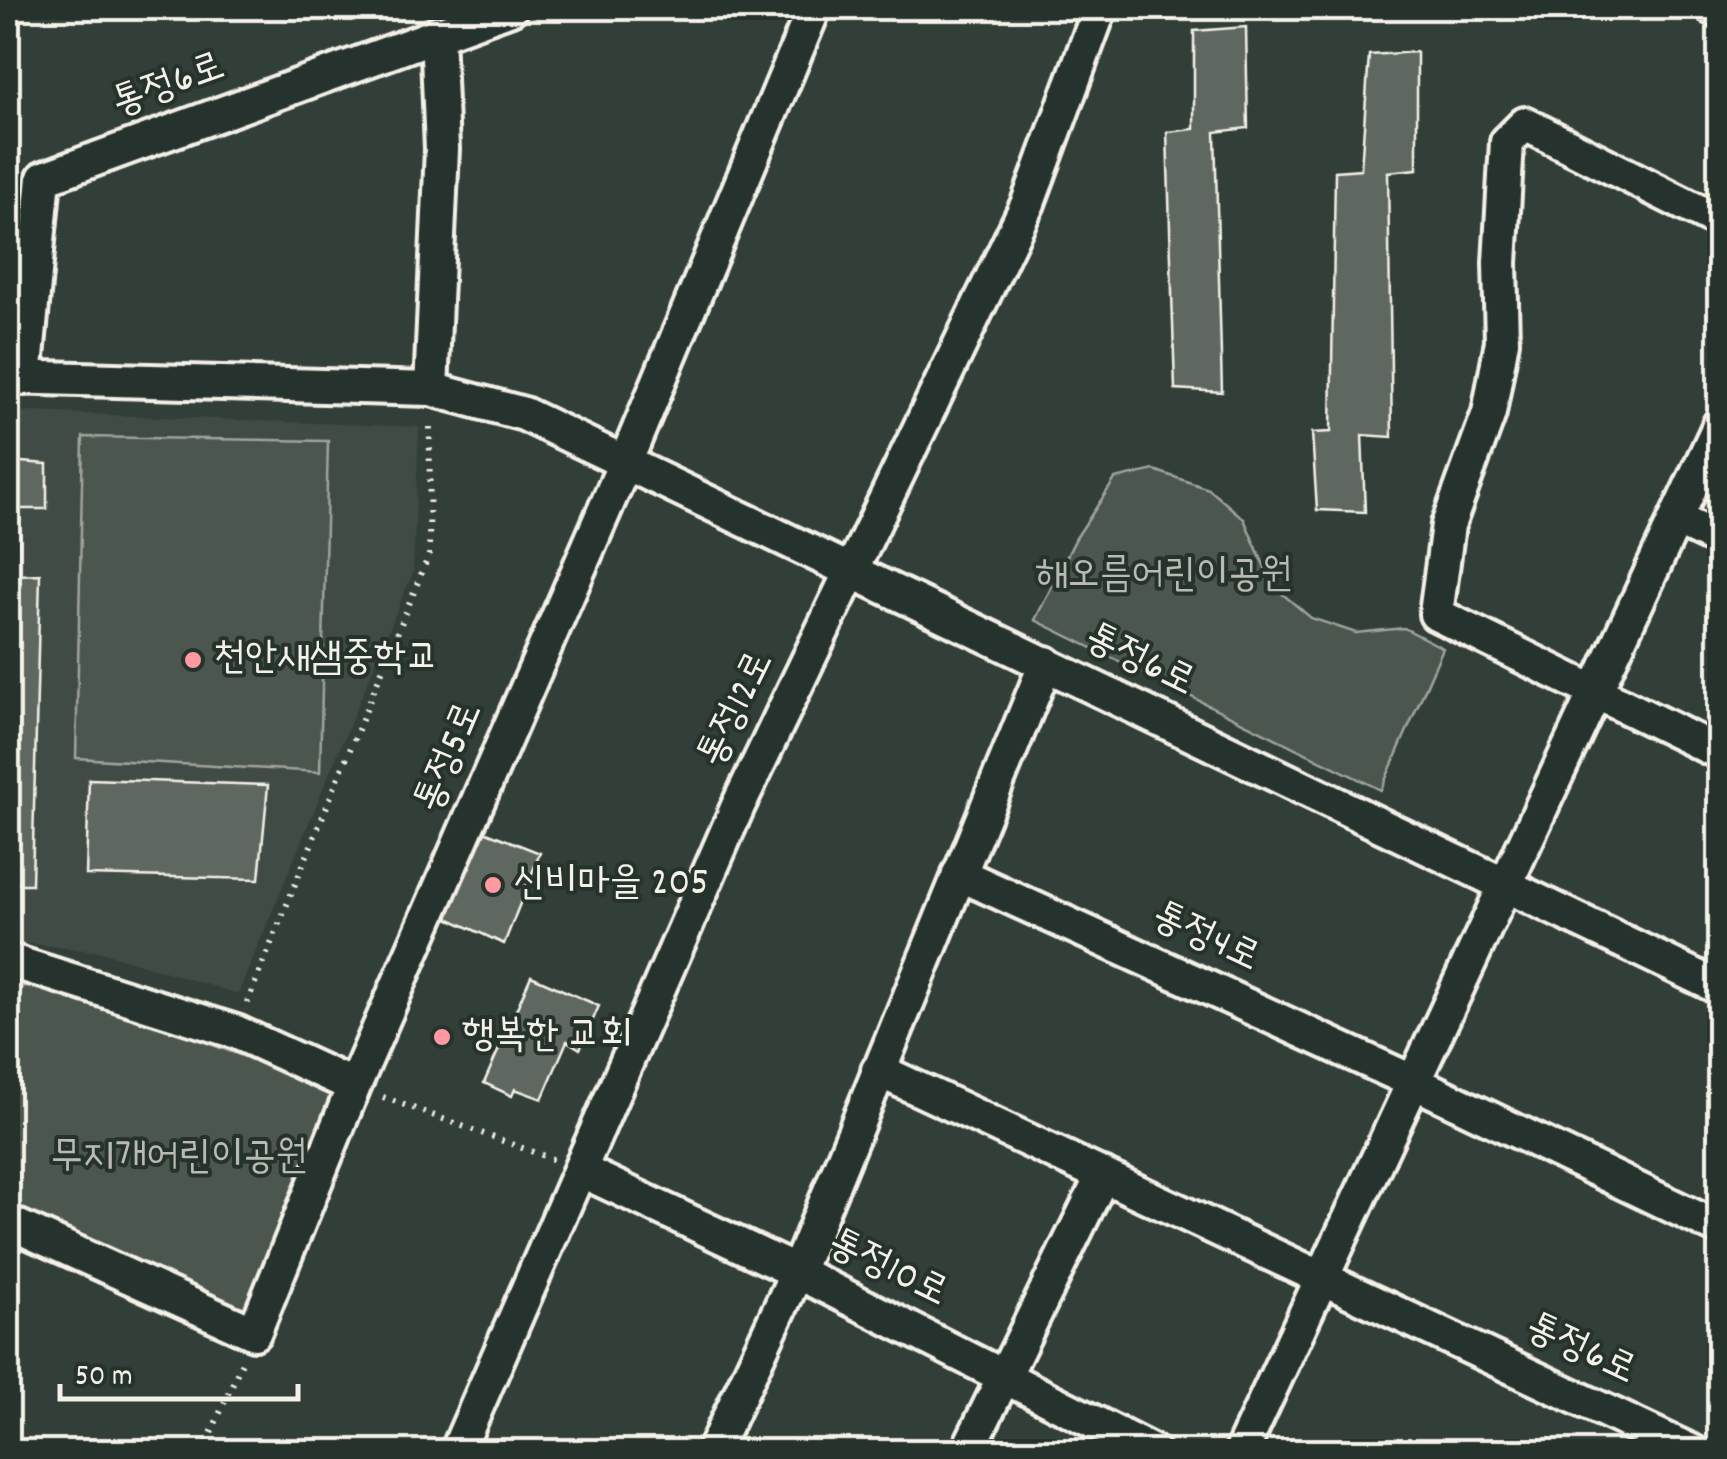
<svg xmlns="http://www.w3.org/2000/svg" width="1727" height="1459" font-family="Dekko,'Poor Story',sans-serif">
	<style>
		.built { fill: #404b44 }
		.green { fill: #4c564f; stroke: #a0a49c; stroke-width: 2.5 }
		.building { fill: #5f6861; stroke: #f4f1e8; stroke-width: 2.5 }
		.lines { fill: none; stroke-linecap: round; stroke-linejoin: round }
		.minor-casing { stroke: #f4f1e8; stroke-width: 40 }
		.path { stroke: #f4f1e8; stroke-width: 6; stroke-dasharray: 2.5 8; stroke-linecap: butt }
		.minor { stroke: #26332d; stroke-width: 32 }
		.poi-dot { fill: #ff9aa2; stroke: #26332d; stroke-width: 4 }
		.labels { text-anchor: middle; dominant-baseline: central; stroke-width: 8; stroke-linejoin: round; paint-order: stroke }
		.street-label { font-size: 40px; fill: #f4f1e8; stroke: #26332d }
		.park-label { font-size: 40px; fill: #b9bbb2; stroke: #26332d }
		.poi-label { font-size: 40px; fill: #f4f1e8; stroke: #26332d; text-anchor: start }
	</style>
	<rect width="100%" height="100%" fill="#323e38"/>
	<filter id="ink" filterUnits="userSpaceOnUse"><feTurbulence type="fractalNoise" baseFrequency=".01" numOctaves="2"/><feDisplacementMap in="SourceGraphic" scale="20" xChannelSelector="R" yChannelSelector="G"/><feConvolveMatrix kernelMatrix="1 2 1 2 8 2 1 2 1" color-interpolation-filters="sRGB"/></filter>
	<g filter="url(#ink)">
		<path class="built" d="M8 411 419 427 413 572 238 994 101 952 8 941Z"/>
		<path class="green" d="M83 437 328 441 320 772 76 758Z
			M1154 470 1209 489 1244 519 1273 586 1311 618 1356 633 1404 628 1443 648 1381 790 1035 620 1076 538 1115 479Z
			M43 982 334 1090 246 1320 8 1213V1110L21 987Z"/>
		<path class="building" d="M1246 27 1248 128 1215 132 1222 392 1175 389 1167 132 1194 129V31Z
			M1417 52V169L1388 172 1392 437 1362 435 1365 512 1317 510 1312 433 1331 432 1335 171 1361 169 1369 55Z
			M8 461 47 464V509H18L17 575 40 574 32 884H8Z
			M89 779 268 785 259 879 86 875Z
			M479 829 540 853 504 944 448 918Z
			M531 976 599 1006 580 1049 567 1041 542 1099 515 1089 512 1096 484 1083Z"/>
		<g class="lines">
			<defs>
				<path id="minor" d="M1712 8 1720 11
					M1720 222 1525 124 1507 142 1500 263 1502 341 1489 413 1448 525 1436 614 1720 753
					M8 377 431 389 524 414 1720 988
					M25 378 44 178 511 8
					M431 389 442 149 437 33
					M1676 519 1720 540
					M959 874 1414 1082 1720 1229
					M8 960 236 1032 354 1086 625 463 814 8
					M878 1070 1693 1452
					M580 1170 797 1272 1153 1452
					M8 1222 254 1333 354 1086
					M457 1452 738 806 1028 203 1100 8
					M713 1452 797 1272 1046 663
					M967 1452 1103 1175
					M1241 1452 1720 424"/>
			</defs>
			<use href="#minor" class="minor-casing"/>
			<path class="path" d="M247 1003 429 555 430 421
				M383 1097 555 1160
				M203 1452 242 1362"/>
			<use href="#minor" class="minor"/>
		</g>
	</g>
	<g class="poi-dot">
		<circle cx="193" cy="660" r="10"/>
		<circle cx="493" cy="885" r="10"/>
		<circle cx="442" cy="1037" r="10"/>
	</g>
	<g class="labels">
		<g class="street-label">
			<text transform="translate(169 87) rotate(-20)">통정6로</text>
			<text transform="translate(1139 662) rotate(26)">통정6로</text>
			<text transform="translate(738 710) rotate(-64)">통정12로</text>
			<text transform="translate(451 758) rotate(-67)">통정5로</text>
			<text transform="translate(1205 939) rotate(25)">통정4로</text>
			<text transform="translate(887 1270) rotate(26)">통정10로</text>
			<text transform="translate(1580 1351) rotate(25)">통정6로</text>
		</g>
		<g class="park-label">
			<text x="1164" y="577">해오름어린이공원</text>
			<text x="179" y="1159">무지개어린이공원</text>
		</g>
		<g class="poi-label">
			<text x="213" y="660">천안새샘중학교</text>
			<text x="513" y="885">신비마을 205</text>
			<text x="462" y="1037">행복한 교회</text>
		</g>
	</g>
	<rect width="1727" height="1459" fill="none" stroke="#26332d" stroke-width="40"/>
	<rect x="20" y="20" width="1687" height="1419" fill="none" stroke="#f4f1e8" stroke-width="4" filter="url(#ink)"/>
	<path d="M60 1384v15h238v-15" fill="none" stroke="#f4f1e8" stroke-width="5"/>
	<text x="75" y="1384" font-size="30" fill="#f4f1e8" stroke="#26332d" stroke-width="8" paint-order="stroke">50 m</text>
</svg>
